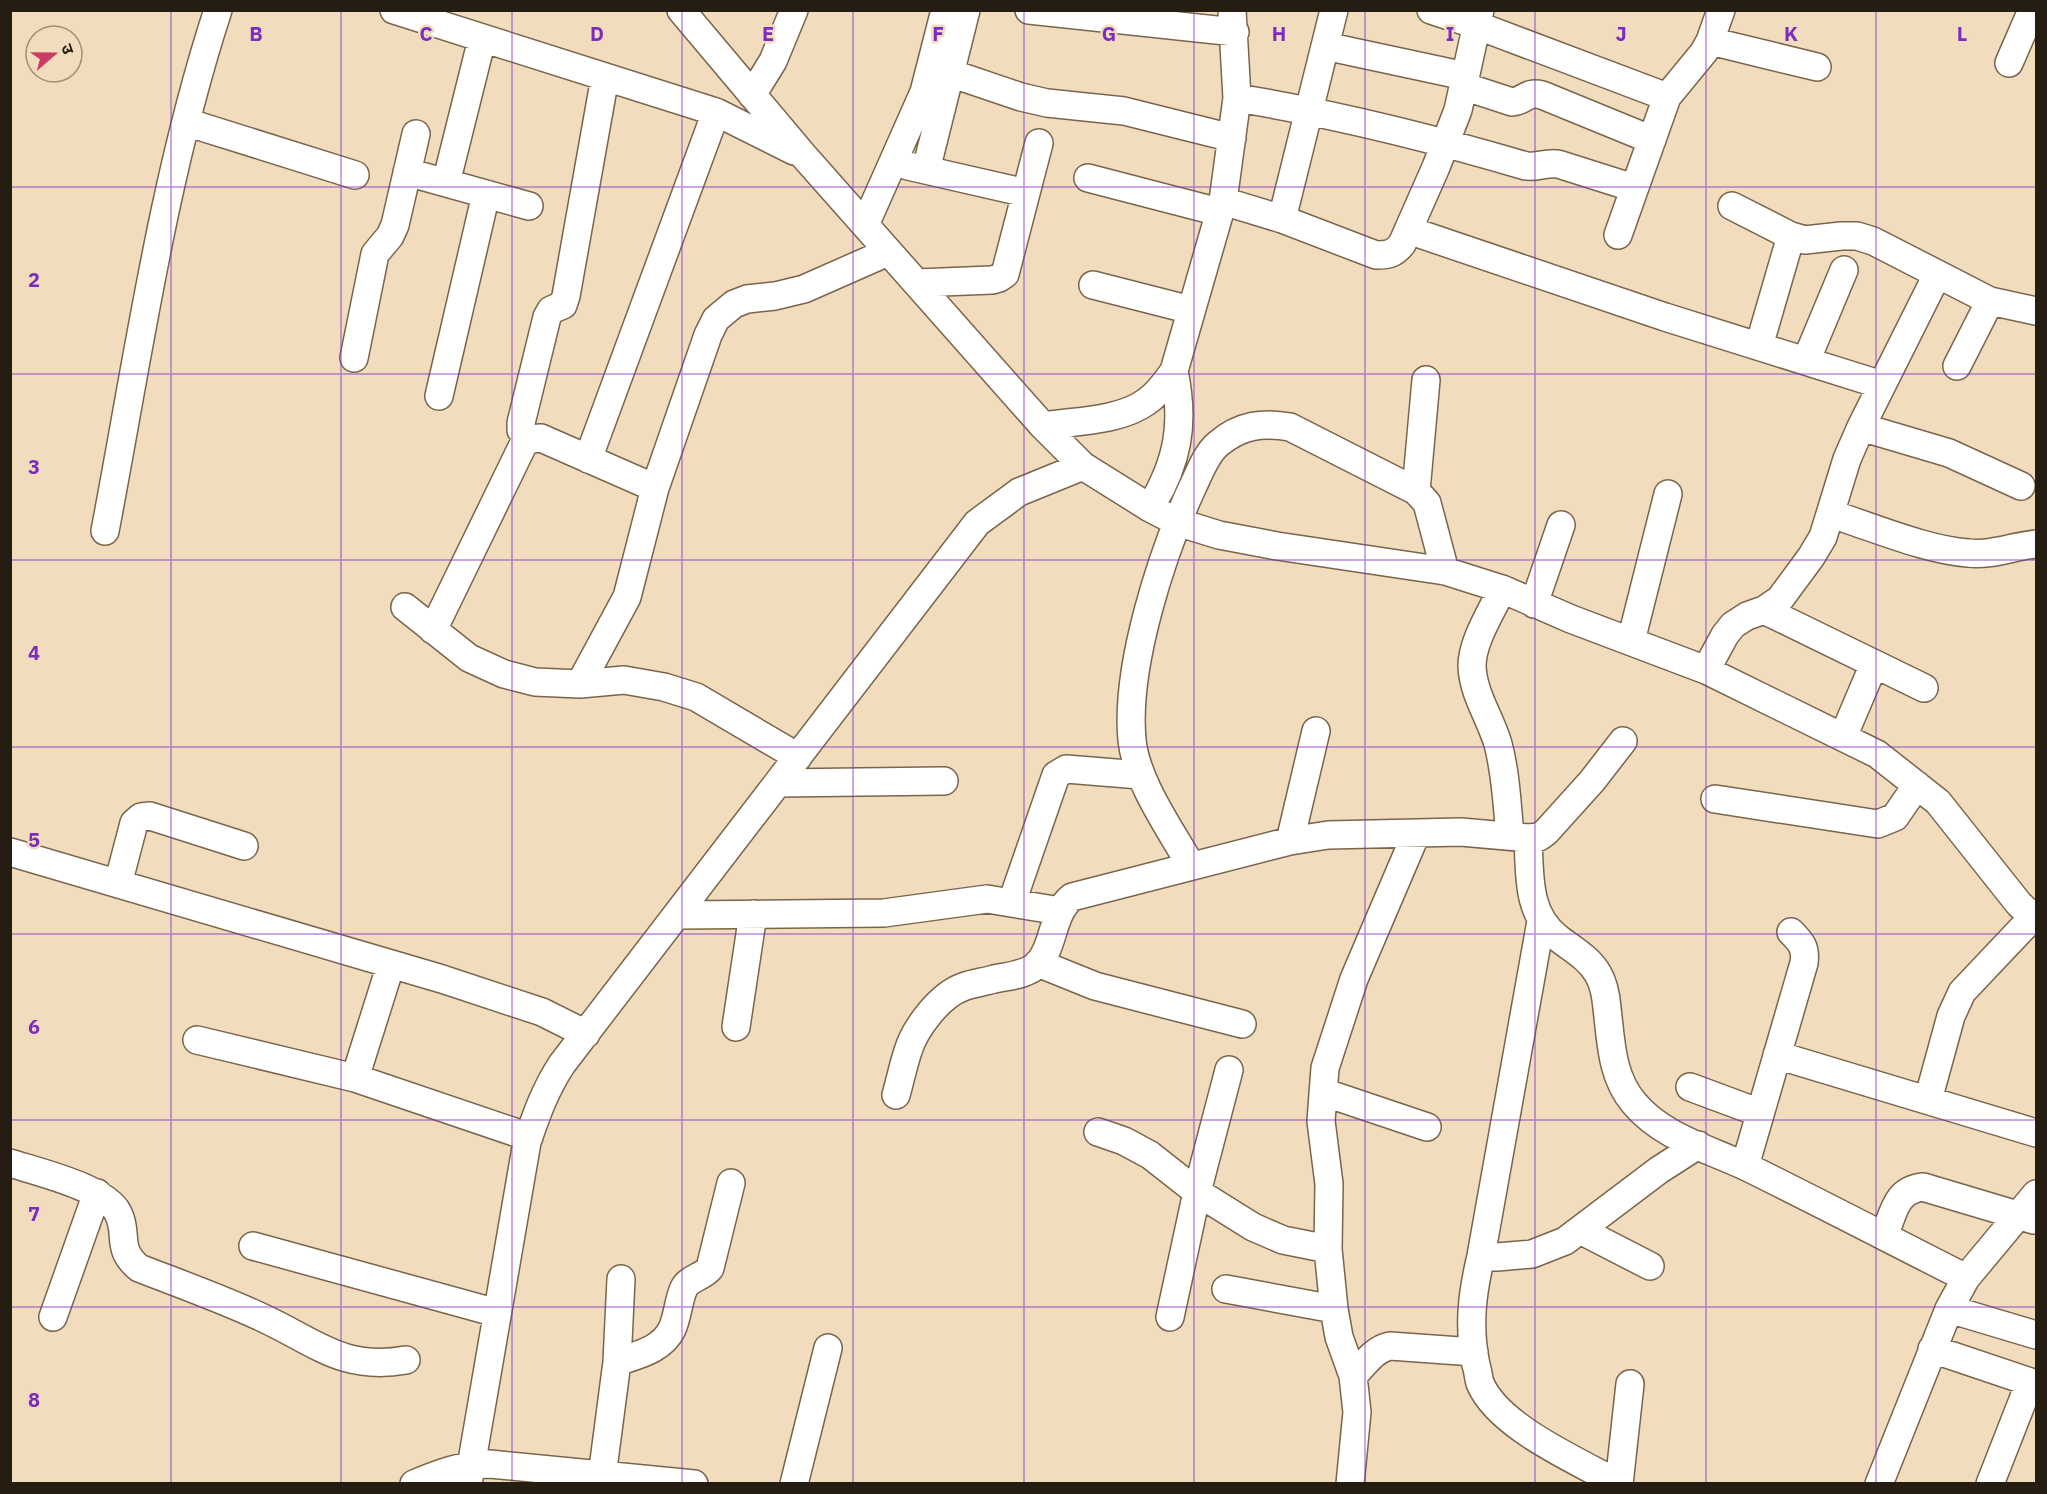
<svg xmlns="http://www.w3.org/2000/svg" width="2047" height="1494" font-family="'IBM Plex Sans','Noto Sans Devanagari',sans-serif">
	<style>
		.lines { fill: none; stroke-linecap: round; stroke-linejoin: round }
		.minor-casing { stroke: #79654b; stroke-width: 30 }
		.minor { stroke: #fff; stroke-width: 27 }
		.grid { fill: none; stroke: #7b2cbf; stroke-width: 1.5; stroke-opacity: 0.55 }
		.grid-label { font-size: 20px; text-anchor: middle; font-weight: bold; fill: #7b2cbf; stroke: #f2dcbe; stroke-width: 5; stroke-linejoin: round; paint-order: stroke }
	</style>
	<rect width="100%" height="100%" fill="#f2dcbe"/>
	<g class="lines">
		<defs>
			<path id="minor" d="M394 10 716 112 794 151
				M681 10 803 155 1043 426 1083 466 1150 508 1177 522 1219 535 1277 546 1445 571 1502 589 1571 619 1706 670 1877 754 1938 802 2019 904 2036 920
				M1029 10 1235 32
				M1431 10 1476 25 1667 97
				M1710 41 1817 67
				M1325 46 1465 76
				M2009 63 2032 10
				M950 73 1021 97 1047 103 1124 111 1232 138
				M1463 86 1512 102C1525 101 1526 91 1542 95L1652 140
				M752 95 773 61 794 10
				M1237 98C1335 114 1431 138 1526 166 1537 168 1546 162 1558 164L1634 188
				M186 122 355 175
				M908 166 1026 193
				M926 170 966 10
				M407 172 529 206
				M1088 178 1219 212
				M446 183 482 39
				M1223 201 1282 219 1376 255C1388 255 1394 254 1402 244L1436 167 1458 110 1480 10
				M1732 206 1791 236 1805 240 1841 236H1857L1873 241 1990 301 2036 311
				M1282 219 1334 10
				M865 225 924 92 945 10
				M1408 230 1665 317 1882 385
				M1618 235 1667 97 1704 52 1710 41 1721 10
				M917 283 992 280 999 278 1005 274 1039 143
				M1093 285 1191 310
				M1759 346 1791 236
				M354 358 375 254 390 236 395 225 416 134
				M1806 361 1844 270
				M1957 366 1990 301
				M439 396 486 194
				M1043 426C1075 421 1120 421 1146 402 1158 394 1166 382 1174 371L1223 201 1237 98 1232 10
				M1861 427 1949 453 2021 486
				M530 439 521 430V423L547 317 551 310 563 305 566 296 605 77
				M588 459 716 112
				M1416 491 1426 380
				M1150 508C1178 462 1185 424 1174 371
				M1831 514C1873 527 1926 550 1968 553 1991 556 2014 546 2036 544
				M105 531C138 358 163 178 218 10
				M1502 589C1492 611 1472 641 1472 666 1473 694 1490 717 1498 744 1506 774 1507 805 1510 835
				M1534 604 1561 525
				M405 607 469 658 504 674 535 682 580 684 624 680 664 687 696 697 798 757
				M1764 610 1924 688
				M433 630 523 445 530 439 541 438 655 488
				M1631 641 1668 494
				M1706 670 1725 635 1733 625 1747 616 1764 610 1780 599 1811 557 1823 537 1847 459 1861 427 1937 275
				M580 684 627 597 655 488 708 335 716 319 734 304 747 299 775 296 804 289 888 252
				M1843 737 1874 664
				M778 783 944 781
				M1715 799 1878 824 1895 817 1917 785
				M1528 838C1530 873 1526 914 1558 938 1572 949 1589 958 1598 974 1604 984 1606 996 1607 1008 1611 1041 1611 1076 1634 1103 1662 1137 1709 1149 1747 1167 1820 1203 1893 1241 1966 1278
				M1290 841 1316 731
				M10 852 442 979 542 1012 586 1034
				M1191 866C1171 830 1136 782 1132 740 1125 666 1162 553 1193 486 1200 472 1206 454 1218 444 1240 425 1263 422 1290 427L1416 491 1427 503 1445 571
				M118 884 134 823 141 817 150 816 244 846
				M1012 902 1056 775 1066 769 1140 775
				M677 915 884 913 987 899 1060 911
				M1541 921 1481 1256C1472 1294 1468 1326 1476 1365 1478 1370 1478 1377 1480 1383 1498 1427 1578 1461 1619 1484L1630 1384
				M1038 963 1095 986 1242 1024
				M736 1027 753 914
				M197 1040 355 1078 529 1137
				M1777 1055 2036 1133
				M355 1078 391 964
				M1690 1087 1760 1113
				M1323 1092 1427 1127
				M896 1095C900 1081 903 1066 908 1051 915 1028 940 995 963 987 973 983 984 982 994 979 1008 976 1026 975 1037 965 1055 946 1051 914 1072 897L1290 841 1328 835 1461 832 1528 838 1539 837 1546 832 1592 781 1623 741
				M1928 1100 1951 1016 1962 992 2033 917
				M1098 1132 1124 1141 1150 1155 1197 1192 1253 1227 1283 1240 1328 1249
				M10 1163C38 1172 106 1188 118 1213 129 1234 115 1248 139 1268 180 1284 223 1299 263 1318 317 1343 343 1371 406 1360
				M1745 1166 1804 963C1806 948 1802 943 1791 932
				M1580 1230 1650 1266
				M1884 1236C1894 1213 1895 1190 1923 1187L2034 1220
				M253 1246 497 1313
				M1481 1256 1497 1257 1532 1254 1565 1241 1659 1170 1698 1145
				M1226 1289 1334 1309
				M1949 1309 2036 1335
				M53 1317 97 1193
				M1170 1317 1197 1192 1229 1070
				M1932 1349 2036 1384
				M617 1362C637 1355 662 1350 672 1329 678 1316 678 1301 684 1288 689 1278 703 1277 710 1268L731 1183
				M1353 1376C1364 1365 1374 1349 1390 1346L1474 1352
				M414 1484C440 1473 462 1465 490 1464L694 1484
				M468 1484 527 1142C537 1113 545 1090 562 1064L977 523 1019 492 1083 466
				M601 1484 617 1362 621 1279
				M794 1484 828 1348
				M1350 1484 1357 1412 1353 1376 1339 1337 1334 1309 1328 1249 1329 1184 1321 1121 1325 1068 1354 979 1416 834
				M1879 1484 1949 1309 1966 1278 2036 1194
				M1990 1484 2030 1382"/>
		</defs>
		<use href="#minor" class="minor-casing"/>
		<use href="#minor" class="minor"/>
	</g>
	<path class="grid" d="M171 10V1484M341 10V1484M512 10V1484M682 10V1484M853 10V1484M1024 10V1484M1194 10V1484M1365 10V1484M1535 10V1484M1706 10V1484M1876 10V1484M10 187H2036M10 374H2036M10 560H2036M10 747H2036M10 934H2036M10 1120H2036M10 1307H2036"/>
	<g class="grid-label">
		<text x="256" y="41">B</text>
		<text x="426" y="41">C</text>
		<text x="597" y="41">D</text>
		<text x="768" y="41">E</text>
		<text x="938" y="41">F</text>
		<text x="1109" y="41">G</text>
		<text x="1279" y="41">H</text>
		<text x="1450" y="41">I</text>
		<text x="1621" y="41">J</text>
		<text x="1791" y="41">K</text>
		<text x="1962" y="41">L</text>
		<text x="34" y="287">2</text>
		<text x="34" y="474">3</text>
		<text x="34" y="660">4</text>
		<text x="34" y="847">5</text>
		<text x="34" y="1034">6</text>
		<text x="34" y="1221">7</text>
		<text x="34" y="1407">8</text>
	</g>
	<rect width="2047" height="1494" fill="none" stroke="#251d12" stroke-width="24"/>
	<g transform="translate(54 54) rotate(70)"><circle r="28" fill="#f2dcbe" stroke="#a09079" stroke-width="1.5"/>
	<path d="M0-4.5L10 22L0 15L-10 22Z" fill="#ca3c65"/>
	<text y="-9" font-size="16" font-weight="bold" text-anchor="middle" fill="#251d12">उ</text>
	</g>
</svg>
